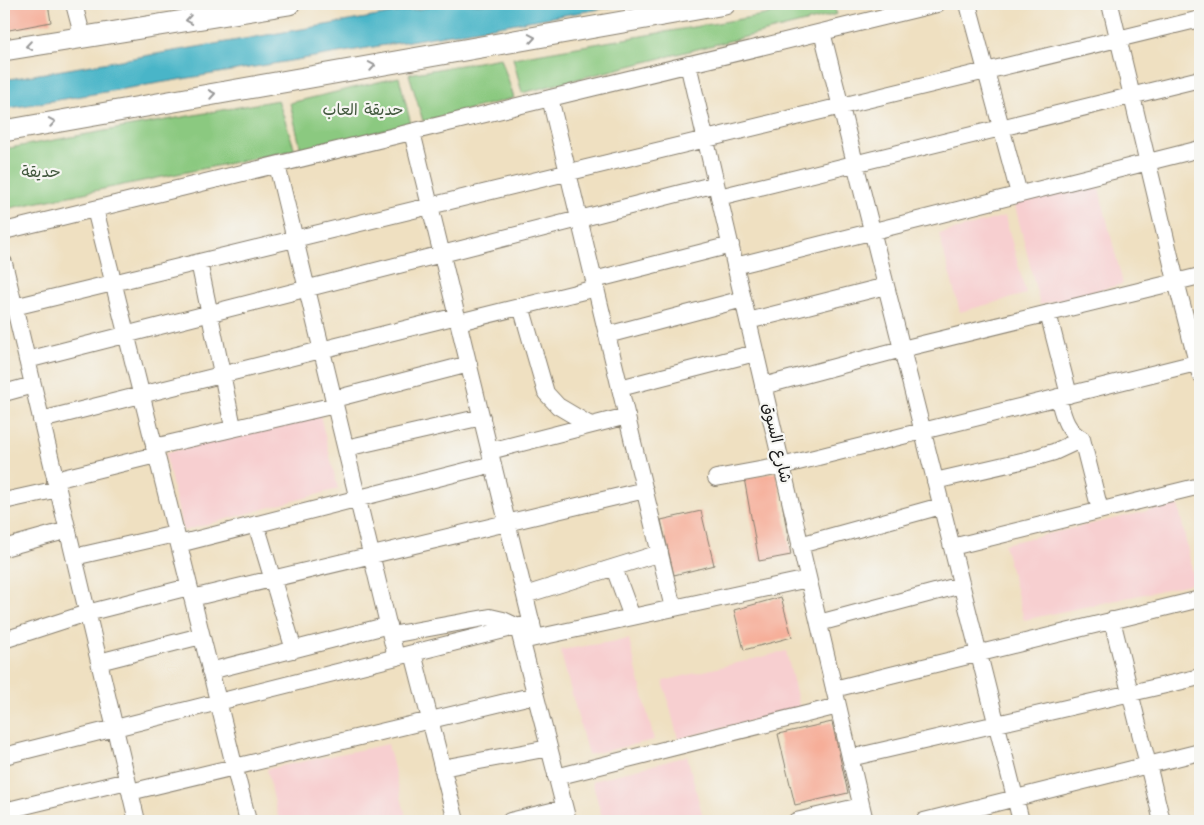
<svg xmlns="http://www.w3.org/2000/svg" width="1204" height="825" font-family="'Architects Daughter','Playpen Sans Arabic',sans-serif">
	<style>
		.built { fill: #f7cfd0 }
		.green { fill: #8bc980; stroke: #54724e }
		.water { fill: #4ab5c8; stroke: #336872 }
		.building { fill: #f6ae99 }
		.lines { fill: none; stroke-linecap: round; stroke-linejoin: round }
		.minor-casing { stroke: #867e6e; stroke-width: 18 }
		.major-casing { stroke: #867e6e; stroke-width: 23 }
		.minor { stroke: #fff; stroke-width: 16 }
		.major { stroke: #fff; stroke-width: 21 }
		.oneway { stroke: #999 }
		.labels { text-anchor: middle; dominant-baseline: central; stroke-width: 4.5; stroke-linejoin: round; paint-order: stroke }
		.park-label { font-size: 16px; fill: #43593f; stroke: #f6f6f2 }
		.street-label { font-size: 16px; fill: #1c1c1c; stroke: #f6f6f2 }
	</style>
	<rect width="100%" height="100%" fill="#f6f6f2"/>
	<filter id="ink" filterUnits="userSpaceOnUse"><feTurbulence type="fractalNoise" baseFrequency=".02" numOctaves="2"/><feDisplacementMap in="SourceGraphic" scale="10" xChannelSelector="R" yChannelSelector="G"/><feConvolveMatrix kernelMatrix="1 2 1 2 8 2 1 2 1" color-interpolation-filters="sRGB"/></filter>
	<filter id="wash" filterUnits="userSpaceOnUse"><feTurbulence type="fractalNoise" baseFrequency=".0096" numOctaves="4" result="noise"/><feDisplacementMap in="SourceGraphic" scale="20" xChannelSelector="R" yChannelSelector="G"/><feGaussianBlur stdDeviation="1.12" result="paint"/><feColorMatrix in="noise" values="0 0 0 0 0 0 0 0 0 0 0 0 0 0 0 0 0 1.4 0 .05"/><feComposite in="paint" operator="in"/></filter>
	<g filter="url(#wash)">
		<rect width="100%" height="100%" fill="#efe0c1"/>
		<path class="built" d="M1097 181 1123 284 1040 305 1014 202Z
			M1005 216 1026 294 960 312 939 234Z
			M320 415 338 489 183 531 165 453Z
			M1178 504 1195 583 1024 620 1004 544Z
			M629 639 654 740 588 755 560 650Z
			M786 651 800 709 678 739 663 681Z
			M388 744 407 821H279L267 769Z
			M687 756 704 821H603L592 781Z"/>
		<path class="green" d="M828 4H832L837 14 522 93 513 58Z
			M501 58 514 98 423 121 409 74Z
			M399 77 411 124 301 150 290 103Z
			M278 100 295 150 5 209 4 149Z"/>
		<path class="water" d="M448 4H630L4 109V80Z"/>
		<g id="blocks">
			<path class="building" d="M4 4H48L51 22 4 31Z
				M777 472 791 555 759 561 744 478Z
				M701 511 714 565 674 575 661 520Z
				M781 597 792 637 744 650 734 610Z
				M832 722 848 793 795 805 778 734Z"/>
		</g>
	</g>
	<g filter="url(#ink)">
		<use href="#blocks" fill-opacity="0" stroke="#867e6e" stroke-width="1"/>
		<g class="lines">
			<defs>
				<path id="minor" d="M74 4 83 38
					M968 4 1019 194
					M1110 4 1176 281 1200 374
					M822 32 1021 821
					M688 64 865 821
					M550 98 673 608
					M412 132 535 637
					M277 165 396 657
					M719 197 1200 79
					M95 209 248 821
					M4 231 937 4
					M199 262 233 427
					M4 263 137 821
					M735 266 1200 149
					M594 280 731 245
					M521 306 546 393 558 406 590 425
					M14 307 1200 19
					M1048 313 1069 395
					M748 321 886 286
					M459 322 596 288
					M607 335 743 299
					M27 360 716 184
					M763 386 902 349 1200 276
					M620 388 755 353
					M4 393 33 385
					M1058 397C1063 414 1065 430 1082 439L1100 510
					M334 399 469 364
					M41 420 457 316
					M154 447 335 405
					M346 448 482 417
					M490 451 627 416
					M716 478 782 466 1200 362
					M55 480 156 455
					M935 481 1030 459 1054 452 1082 439
					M4 501 58 489
					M256 524 294 650
					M179 544 493 464
					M800 545 941 506
					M952 547 1200 486
					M4 548 68 530
					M74 557 175 534
					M614 568 632 617
					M525 595 660 553
					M192 598 645 490
					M1112 620 1162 821
					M819 623 961 585
					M391 635 490 617 503 620 518 627 568 821
					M4 640 87 613 189 587
					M526 640 808 579
					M413 653 456 821
					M99 662 201 636
					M210 671 389 625
					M834 689 1200 599
					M4 756 532 623
					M850 758 1200 677
					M442 768 549 748
					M556 777 838 706
					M130 792 535 695
					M4 811 127 781
					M510 821 564 808
					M796 821 861 806
					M924 821 1200 752"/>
				<path id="major" d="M4 50 289 4
					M4 131 725 4"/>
			</defs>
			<use href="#minor" class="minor-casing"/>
			<use href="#major" class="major-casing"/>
			<use href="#minor" class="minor"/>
			<use href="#major" class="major"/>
		</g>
		<defs><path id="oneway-chevron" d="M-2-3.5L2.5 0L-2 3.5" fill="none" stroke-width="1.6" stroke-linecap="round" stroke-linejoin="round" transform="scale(1.25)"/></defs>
		<g class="oneway">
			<use href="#oneway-chevron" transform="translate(189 20) rotate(171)"/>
			<use href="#oneway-chevron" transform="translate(532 38) rotate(-10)"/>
			<use href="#oneway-chevron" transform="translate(29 46) rotate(172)"/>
			<use href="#oneway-chevron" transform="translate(372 66) rotate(-10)"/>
			<use href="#oneway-chevron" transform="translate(212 94) rotate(-10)"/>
			<use href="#oneway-chevron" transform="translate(52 122) rotate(-10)"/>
		</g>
	</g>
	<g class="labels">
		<g class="park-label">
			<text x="363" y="110">حديقة العاب</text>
			<text x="41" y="172">حديقة</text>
		</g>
		<g class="street-label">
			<text transform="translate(777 443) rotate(77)">شارع السوق</text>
		</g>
	</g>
	<rect width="1204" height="825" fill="none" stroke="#f6f6f2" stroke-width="20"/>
</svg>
